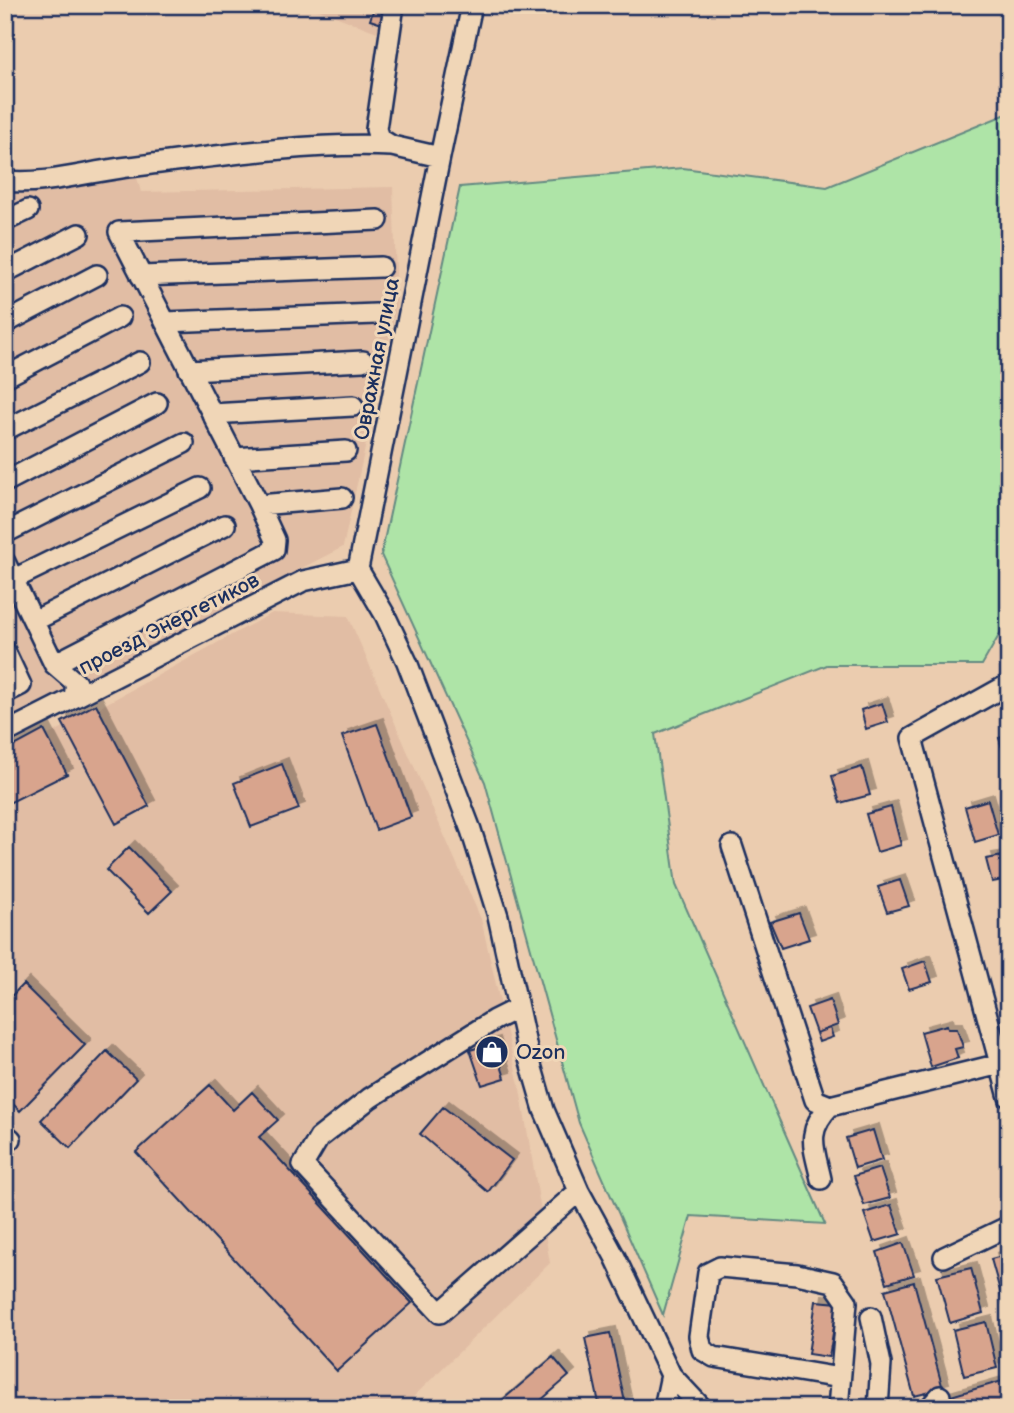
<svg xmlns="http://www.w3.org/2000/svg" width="1014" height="1413" font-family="'Balsamiq Sans',sans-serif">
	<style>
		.built { fill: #e1bda4 }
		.green { fill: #aee4a7; stroke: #648a82; stroke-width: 2 }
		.building { fill: #d8a48d; stroke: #1b2f5e; stroke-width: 2; filter: url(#shadow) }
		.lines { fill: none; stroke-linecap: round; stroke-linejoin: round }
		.minor-casing { stroke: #1b2f5e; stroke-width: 24 }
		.minor { stroke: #f0d6b7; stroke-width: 19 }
		.labels { text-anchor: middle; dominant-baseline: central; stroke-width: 6; stroke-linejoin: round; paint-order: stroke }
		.street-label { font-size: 21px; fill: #1b2f5e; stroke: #f0d6b7 }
		.poi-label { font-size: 21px; fill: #1b2f5e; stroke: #f0d6b7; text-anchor: start }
	</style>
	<defs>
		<filter id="shadow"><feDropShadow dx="6" dy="-6" stdDeviation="0" flood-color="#0004"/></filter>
	</defs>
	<rect width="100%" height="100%" fill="#ebccaf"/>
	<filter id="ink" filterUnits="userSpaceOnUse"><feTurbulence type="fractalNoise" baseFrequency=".0143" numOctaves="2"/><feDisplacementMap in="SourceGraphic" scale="14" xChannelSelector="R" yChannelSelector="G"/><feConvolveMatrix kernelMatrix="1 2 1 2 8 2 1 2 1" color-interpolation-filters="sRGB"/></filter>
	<g filter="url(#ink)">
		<path class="built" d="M306 5H393L385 35Z
			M135 170 141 192 393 187 397 304 343 547 5 720V184Z
			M272 613 348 616 481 919 520 1089 550 1263 402 1408H5V759Z"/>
		<path class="green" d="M1009 113V618L982 665H827L655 734 676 885 825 1224 691 1216 663 1315 579 1123 485 782 381 555 460 187 683 168 827 187Z"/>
		<path class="building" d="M375 5 390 10 385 25 370 20Z
			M882 703 888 722 866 729 861 710Z
			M96 704 149 806 116 824 62 722Z
			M377 724 411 817 376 830 342 736Z
			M44 730 67 774 5 805V751Z
			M1009 735V760L1006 761 999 738Z
			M282 764 299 809 251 827 234 783Z
			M862 767 870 795 840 803 832 776Z
			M988 800 998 835 975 842 965 807Z
			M891 807 901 845 877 852 866 814Z
			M129 847 172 891 149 913 106 870Z
			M1009 855V879L992 882 986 859Z
			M900 880 909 906 887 912 878 887Z
			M799 913 809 939 781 948 770 922Z
			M925 961 932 982 909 989 902 969Z
			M23 984 85 1045 20 1111 5 1096V1003Z
			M830 1000 838 1025 816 1033 807 1008Z
			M947 1025 948 1029H957L963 1047 955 1049 958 1058 931 1067 921 1032Z
			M830 1028 833 1037 819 1042 816 1033Z
			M494 1043 505 1078 482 1085 470 1050Z
			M107 1051 136 1079 70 1148 41 1120Z
			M210 1085 233 1110 252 1092 278 1120 259 1137 412 1303 337 1371 136 1152Z
			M443 1107 512 1160 488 1192 420 1134Z
			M873 1130 882 1160 855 1168 846 1138Z
			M880 1168 890 1198 864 1205 854 1176Z
			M891 1205 901 1234 874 1242 864 1213Z
			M903 1243 914 1275 887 1283 877 1252Z
			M1009 1254V1304L1004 1305 991 1259Z
			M971 1268 983 1313 950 1323 937 1276Z
			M914 1282 943 1389 914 1396 885 1290Z
			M816 1301 838 1303 829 1357 808 1354Z
			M986 1322 997 1368 964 1376 953 1330Z
			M610 1333 625 1402 600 1408 585 1338Z
			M553 1357 569 1376 532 1408H493Z
			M1009 1379V1408H946L944 1398Z"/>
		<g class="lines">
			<defs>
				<path id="minor" d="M394 5 376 129 379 138 392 146 440 157
					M5 181C45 185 83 173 121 168 211 157 302 142 392 146
					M5 221 28 210
					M5 272 79 234
					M141 276 381 267
					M165 322 376 314
					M5 323 97 275
					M189 370 363 361
					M5 377 120 317
					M212 414 353 406
					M5 430 140 362
					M234 458 346 451
					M5 482 157 403
					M259 505 342 498
					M5 533 184 443
					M5 562 54 664 76 683 74 697
					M358 569 385 615 407 662 471 830 498 916 529 1058 544 1110 579 1191 615 1257 671 1375 702 1408
					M358 569 440 157 472 5
					M14 579 200 488
					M34 621 225 525
					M5 651 21 685 5 693
					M54 664 274 550 275 540 259 505 119 232 378 220
					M1009 684 912 738 1009 1097
					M5 733 303 581 358 569
					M732 846 815 1100 830 1106
					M518 1008 494 1020 370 1098 319 1138 303 1165 440 1313 579 1191
					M5 1134 11 1139
					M821 1179C814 1147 805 1132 830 1106L1000 1064
					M944 1257 1009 1226
					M871 1317 881 1364 878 1408
					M664 1408 671 1375
					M838 1408 847 1302 833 1282 797 1274 720 1267 708 1273 699 1336 702 1350 714 1357 840 1378
					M929 1408 940 1396"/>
			</defs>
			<use href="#minor" class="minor-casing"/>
			<use href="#minor" class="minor"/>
		</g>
	</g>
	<defs>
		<symbol id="shop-disc" viewBox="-11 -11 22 22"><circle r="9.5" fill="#1b2f5e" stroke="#f0d6b7"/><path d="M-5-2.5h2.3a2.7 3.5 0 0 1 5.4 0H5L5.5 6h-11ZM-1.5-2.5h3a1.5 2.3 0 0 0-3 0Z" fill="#fff"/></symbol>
	</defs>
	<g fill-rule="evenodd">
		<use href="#shop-disc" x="473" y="1033" width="38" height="38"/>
	</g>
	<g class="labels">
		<g class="street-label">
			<text transform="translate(377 359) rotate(-79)">Овражная улица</text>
			<text transform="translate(169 624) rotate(-27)">проезд Энергетиков</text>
		</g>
		<g class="poi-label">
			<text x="516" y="1052">Ozon</text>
		</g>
	</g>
	<rect width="1014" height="1413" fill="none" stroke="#f0d6b7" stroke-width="28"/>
	<rect x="14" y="14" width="986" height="1385" fill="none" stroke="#1b2f5e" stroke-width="2.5" filter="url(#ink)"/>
</svg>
